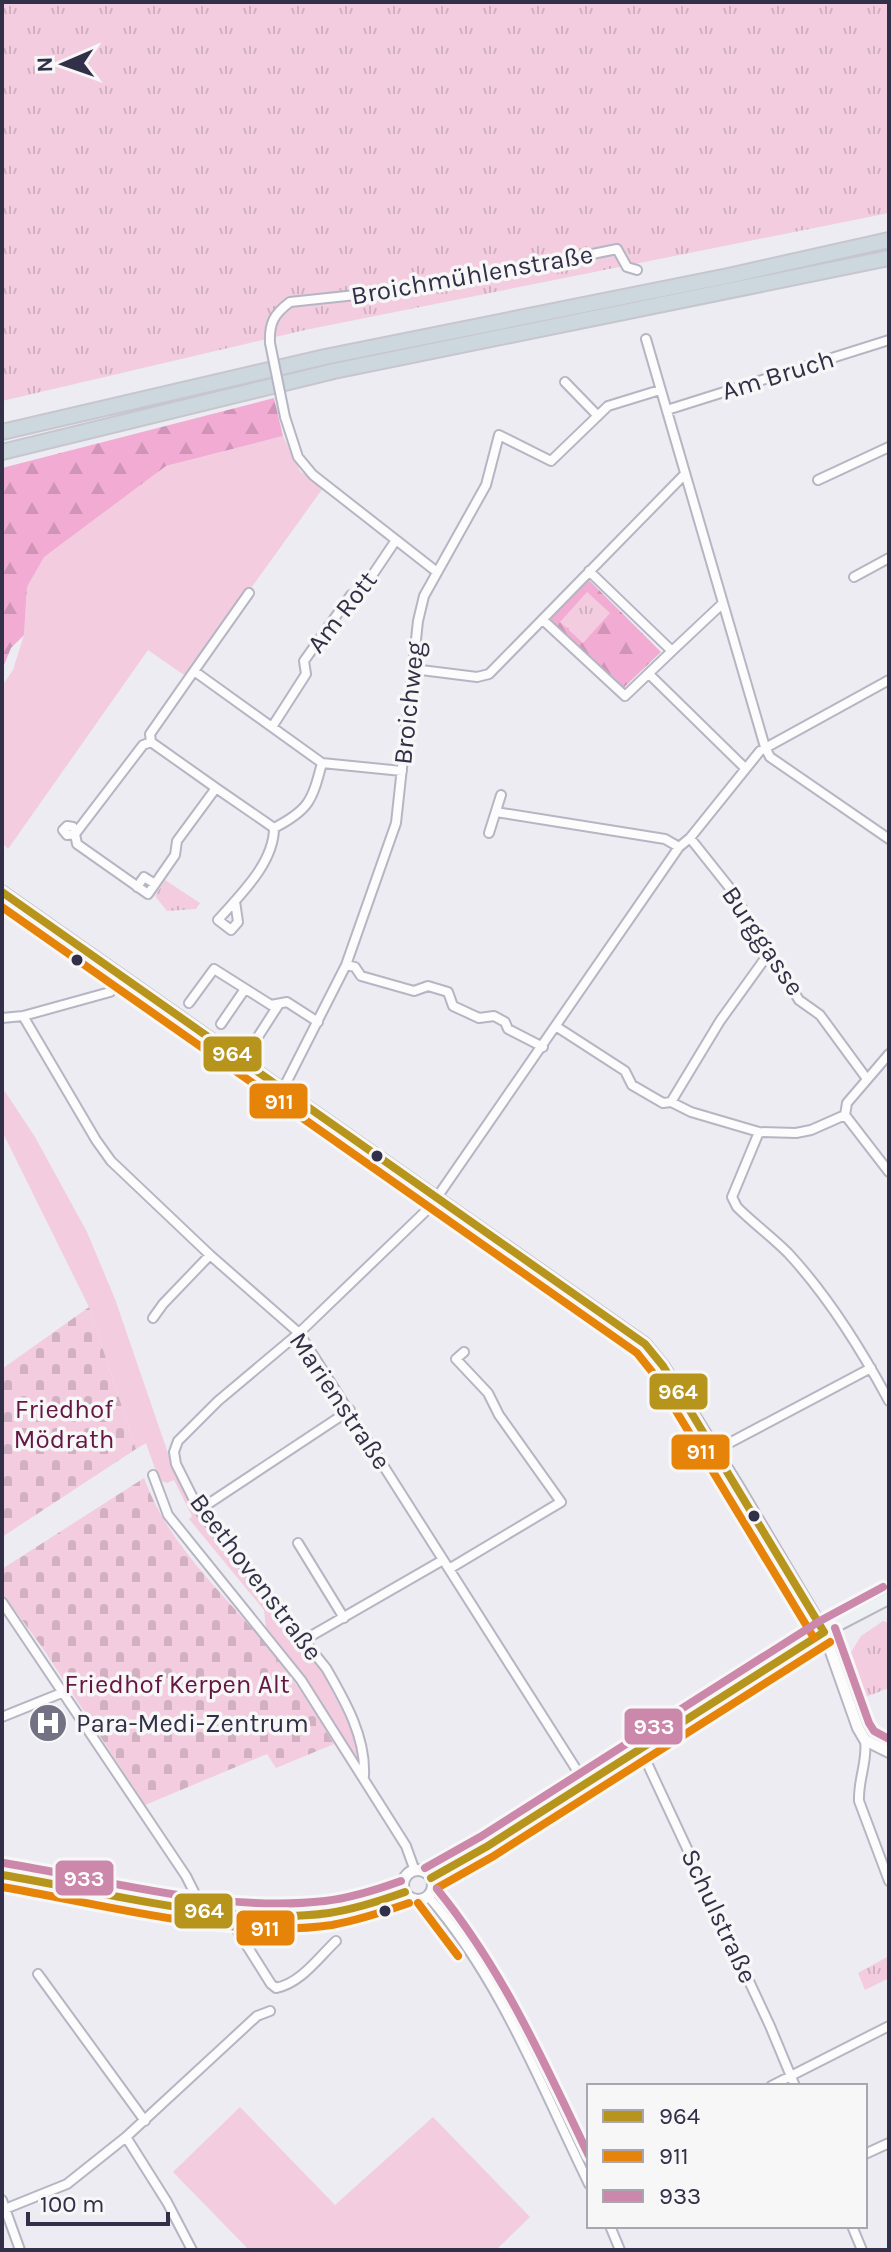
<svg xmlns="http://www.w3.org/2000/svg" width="891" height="2252" font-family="Karla,sans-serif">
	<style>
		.green { fill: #f3cce0 }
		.forest { fill: url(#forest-firs) }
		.cemetery { fill: url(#cemetery-stones) }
		.park { fill: url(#park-tufts) }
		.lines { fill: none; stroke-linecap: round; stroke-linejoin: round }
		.minor-casing { stroke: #b6b5c3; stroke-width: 12 }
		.tertiary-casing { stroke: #b6b5c3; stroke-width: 14 }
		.secondary-casing { stroke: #b6b5c3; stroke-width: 15 }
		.motorway-casing { stroke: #c7c6cf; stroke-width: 18 }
		.minor { stroke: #fcfcfd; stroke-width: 8 }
		.tertiary { stroke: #fcfcfd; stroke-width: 10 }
		.secondary { stroke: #eef1f4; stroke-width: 11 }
		.motorway { stroke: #cdd8de; stroke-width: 14 }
		.minor-bridge-casing { stroke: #b6b5c3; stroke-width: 12; stroke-linecap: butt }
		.minor-bridge { stroke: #fcfcfd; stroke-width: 8 }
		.bus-1-casing { stroke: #f7f7f7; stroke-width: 14 }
		.bus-2-casing { stroke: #f7f7f7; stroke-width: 14 }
		.bus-3-casing { stroke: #f7f7f7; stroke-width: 14 }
		.bus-1 { stroke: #b7951d; stroke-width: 8 }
		.bus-2 { stroke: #e68309; stroke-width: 8 }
		.bus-3 { stroke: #cc88ab; stroke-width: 8 }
		.bus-dot { fill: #322f48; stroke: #f7f7f7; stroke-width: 3 }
		.labels { text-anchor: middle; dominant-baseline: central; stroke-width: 7; stroke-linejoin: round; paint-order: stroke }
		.street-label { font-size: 26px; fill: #322f48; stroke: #f7f7f7 }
		.park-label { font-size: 26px; fill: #651744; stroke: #f7f7f7 }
		.poi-label { font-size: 26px; fill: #322f48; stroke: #f7f7f7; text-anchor: start }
		.line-badge { stroke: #f7f7f7; stroke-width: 3 }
		.badge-label { font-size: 22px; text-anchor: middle; font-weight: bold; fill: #fff }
	</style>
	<defs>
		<pattern id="forest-firs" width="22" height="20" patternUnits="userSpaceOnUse" patternTransform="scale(2)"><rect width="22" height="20" fill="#f2acd3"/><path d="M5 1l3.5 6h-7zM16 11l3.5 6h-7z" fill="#d094b7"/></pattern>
		<pattern id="cemetery-stones" width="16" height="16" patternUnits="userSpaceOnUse" patternTransform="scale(2)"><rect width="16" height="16" fill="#f3cce0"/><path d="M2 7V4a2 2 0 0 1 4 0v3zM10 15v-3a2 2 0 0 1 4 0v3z" fill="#d1b0c2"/></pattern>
		<pattern id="park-tufts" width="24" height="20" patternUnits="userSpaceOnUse" patternTransform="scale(2)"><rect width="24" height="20" fill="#f3cce0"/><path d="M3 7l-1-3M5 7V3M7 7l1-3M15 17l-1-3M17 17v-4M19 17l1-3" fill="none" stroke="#d1b0c2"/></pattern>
	</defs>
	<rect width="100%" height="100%" fill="#ececf2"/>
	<path class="green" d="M283 436 300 471 323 488 187 677 148 650 8 849 2 842V686L13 670 24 635 27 587 43 557 166 466Z
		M2 1087 35 1137 87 1232 115 1299 171 1462 196 1515 320 1667 354 1734 360 1759 354 1756 328 1713 289 1656 266 1629 264 1610 189 1519 192 1516 174 1480 167 1483 159 1480 146 1443 136 1449 89 1307 2 1131Z
		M240 2107 335 2205 433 2117 530 2217 496 2250H249L173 2172Z"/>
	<path class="forest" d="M274 398 283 436 166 466 44 557 27 587 24 635 11 648 2 670V468Z
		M587 578 661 652 618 693 544 623Z"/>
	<path class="cemetery" d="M89 1307 136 1449 2 1537V1369Z
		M144 1478C170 1551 233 1601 279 1661 299 1687 317 1715 334 1744L276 1768 267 1754 145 1805 42 1647 2 1593V1569Z"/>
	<path class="park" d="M2 2H889V213L305 330 2 401Z
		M587 592 610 613 583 643 560 622Z
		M165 880 200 903 196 909 167 911 155 896Z
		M883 1621 889 1623V1688L858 1700 843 1657 850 1654 861 1636Z
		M887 1957 889 1978 865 1990 858 1973Z"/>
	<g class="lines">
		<defs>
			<path id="minor" d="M646 339 765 747 770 757 889 839
				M270 343C269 323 274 314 290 302L431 287 617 249 627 267 637 270
				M565 382 598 416
				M667 410 889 340
				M285 417 298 457 313 475 437 572
				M818 480 889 447
				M854 577 889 558
				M543 620 625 696 672 651 589 571
				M672 651 722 604
				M413 669 477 677 489 674 685 474
				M194 671 249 593
				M649 674 745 768
				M272 727 306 674 304 661 351 595 361 592 396 540
				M151 742 143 745 75 834 77 844 148 894 175 855 177 841 216 788 274 828C309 810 312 801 322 763
				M151 742 150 734 194 671 322 763 402 771
				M151 742 216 788
				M496 812 665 839 679 847
				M67 826 73 827 75 834 67 835 63 830Z
				M489 833 501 795
				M690 838 729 887 799 1000 820 1015 867 1079
				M137 887 144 877 155 884
				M235 901 238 922 231 930 218 920C240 895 274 863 274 828
				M346 965 355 967 361 976 414 991 428 986 448 992 453 1006 479 1018 494 1016 505 1022 508 1029 543 1047
				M189 1003 214 969 271 1005 287 1002 318 1022
				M23 1016 96 1140 111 1161 210 1255 299 1333 585 1783
				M2 1018 23 1016 110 992 125 978
				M221 1024 245 989
				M557 1027 625 1071 632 1085 663 1103 671 1102 691 1112 759 1132 796 1133 811 1130 845 1115 889 1172
				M252 1046 279 1004
				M283 1089 346 965 396 823 418 621 424 596 486 485 499 435 551 461 608 406 660 390
				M671 1102 720 1021 769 953
				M845 1115 847 1103 889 1054
				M759 1132 732 1197 737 1207C753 1223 772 1237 788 1253 828 1296 861 1349 889 1401
				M153 1318 163 1304 210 1255
				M716 1450 871 1368
				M153 1475 168 1515 301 1680 406 1846 415 1871
				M199 1510 350 1410
				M298 1543 344 1618
				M449 1569 561 1502 499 1415 488 1393 456 1359 464 1352
				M2 1602 186 1876 194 1892 192 1910
				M304 1640 443 1560
				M2 1717 64 1692
				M865 1740C868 1761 858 1779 859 1801L889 1881
				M640 1748 770 2026 795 2086
				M364 1776C366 1737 345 1701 326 1668L199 1510 176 1464 174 1452 178 1441 218 1401 299 1333 431 1206 679 847 690 838 760 751 889 680
				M428 1896C501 1980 541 2086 589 2184
				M227 1914 271 1984 276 1988C301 1983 318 1958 336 1941
				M38 1974 145 2121
				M771 2086 889 2026
				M126 2137 167 2202 192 2250
				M865 2154 889 2143
				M2 2200 20 2250
				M5 2209 67 2184 126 2137 257 2016 270 2011
				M610 2226 620 2250
				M852 2226 862 2250"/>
			<path id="tertiary" d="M403 1885a15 15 0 1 1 30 0a15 15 0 1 1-30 0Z
				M2 1875C32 1880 62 1884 92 1890 194 1910 305 1936 405 1892
				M431 1878 486 1847 824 1632 858 1728 865 1740 889 1752"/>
			<path id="secondary" d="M2 892 645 1344 663 1366 738 1487 824 1632 889 1598"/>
			<path id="motorway" d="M2 432 325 357 728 276 889 240
				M2 452 334 371 889 258"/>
		</defs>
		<use href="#minor" class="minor-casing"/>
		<use href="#tertiary" class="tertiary-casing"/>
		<use href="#secondary" class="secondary-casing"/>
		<use href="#motorway" class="motorway-casing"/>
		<use href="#minor" class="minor"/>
		<use href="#tertiary" class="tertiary"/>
		<use href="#secondary" class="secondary"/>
		<use href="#motorway" class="motorway"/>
		<defs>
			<path id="minor-bridge" d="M270 343 285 417"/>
		</defs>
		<use href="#minor-bridge" class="minor-bridge-casing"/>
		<use href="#minor-bridge" class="minor-bridge"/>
		<defs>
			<path id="bus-1" d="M2 892 645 1344 663 1366 824 1632
				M2 1875C103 1891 228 1927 329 1913 355 1909 380 1901 405 1892
				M431 1878 486 1847 824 1632"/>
			<path id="bus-2" d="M2 907 637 1353 653 1373 814 1638
				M2 1887C103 1904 231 1940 332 1925 359 1920 383 1912 409 1903
				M437 1888 492 1857 830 1642
				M418 1903 458 1956"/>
			<path id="bus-3" d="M835 1628 869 1723 874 1731 889 1739
				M4 1863C107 1880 220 1913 325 1901 351 1898 376 1890 401 1881
				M425 1868 480 1837 818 1622 883 1587
				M437 1889C503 1970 544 2062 589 2156"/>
		</defs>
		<use href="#bus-1" class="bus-1-casing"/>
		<use href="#bus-2" class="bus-2-casing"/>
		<use href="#bus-3" class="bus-3-casing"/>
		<use href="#bus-1" class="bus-1"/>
		<use href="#bus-2" class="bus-2"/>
		<use href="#bus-3" class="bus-3"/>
	</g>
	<defs>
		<symbol id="hospital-disc" viewBox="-11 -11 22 22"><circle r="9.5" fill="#737184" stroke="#f7f7f7"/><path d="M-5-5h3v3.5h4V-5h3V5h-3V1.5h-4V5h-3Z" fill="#fff"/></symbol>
	</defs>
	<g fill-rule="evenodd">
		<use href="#hospital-disc" x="26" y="1701" width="44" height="44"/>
	</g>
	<g class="bus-dot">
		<circle cx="77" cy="960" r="7"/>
		<circle cx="377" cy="1156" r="7"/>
		<circle cx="754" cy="1516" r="7"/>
		<circle cx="385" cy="1911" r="7"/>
	</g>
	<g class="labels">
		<g class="street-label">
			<text transform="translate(472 275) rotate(-10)">Broichmühlenstraße</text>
			<text transform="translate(778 375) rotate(-17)">Am Bruch</text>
			<text transform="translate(342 612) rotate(-52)">Am Rott</text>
			<text transform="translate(409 703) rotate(-84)">Broichweg</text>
			<text transform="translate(763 941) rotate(56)">Burggasse</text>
			<text transform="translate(340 1401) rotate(56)">Marienstraße</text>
			<text transform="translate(256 1577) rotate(53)">Beethovenstraße</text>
			<text transform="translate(719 1916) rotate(65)">Schulstraße</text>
		</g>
		<g class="park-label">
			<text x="64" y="1409">Friedhof<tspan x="64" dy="30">Mödrath</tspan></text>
			<text x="177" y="1684">Friedhof Kerpen Alt</text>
		</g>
		<g class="poi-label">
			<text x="76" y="1723">Para-Medi-Zentrum</text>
		</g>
	</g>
	<g class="line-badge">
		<rect x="202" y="1035" width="61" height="38" rx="8" fill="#b7951d"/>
		<rect x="248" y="1082" width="61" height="38" rx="8" fill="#e68309"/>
		<rect x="648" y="1372" width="61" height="39" rx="8" fill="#b7951d"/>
		<rect x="670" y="1433" width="61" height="38" rx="8" fill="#e68309"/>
		<rect x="623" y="1707" width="61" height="39" rx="8" fill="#cc88ab"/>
		<rect x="54" y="1859" width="61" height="38" rx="8" fill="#cc88ab"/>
		<rect x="173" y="1892" width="61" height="38" rx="8" fill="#b7951d"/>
		<rect x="235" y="1909" width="61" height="38" rx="8" fill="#e68309"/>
	</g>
	<g class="badge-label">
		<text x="232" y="1061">964</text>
		<text x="279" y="1109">911</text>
		<text x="678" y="1399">964</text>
		<text x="701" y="1459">911</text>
		<text x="654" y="1734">933</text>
		<text x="84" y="1886">933</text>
		<text x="204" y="1918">964</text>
		<text x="265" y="1936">911</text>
	</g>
	<rect width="891" height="2252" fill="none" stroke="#322f48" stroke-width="8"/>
	<rect x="587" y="2084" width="280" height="144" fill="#f7f7f7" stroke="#a8a7b1" stroke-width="2"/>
	<rect x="603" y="2110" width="40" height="12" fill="#b7951d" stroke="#a8a7b1" stroke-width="2"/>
	<text x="659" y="2124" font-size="24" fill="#322f48">964</text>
	<rect x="603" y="2150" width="40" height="12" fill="#e68309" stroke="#a8a7b1" stroke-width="2"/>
	<text x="659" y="2164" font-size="24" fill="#322f48">911</text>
	<rect x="603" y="2190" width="40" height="12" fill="#cc88ab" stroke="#a8a7b1" stroke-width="2"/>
	<text x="659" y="2204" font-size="24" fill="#322f48">933</text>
	<g transform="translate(64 64) rotate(268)" stroke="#f7f7f7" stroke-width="6" paint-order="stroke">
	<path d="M0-6L14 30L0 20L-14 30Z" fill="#322f48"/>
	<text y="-12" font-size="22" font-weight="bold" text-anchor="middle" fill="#322f48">N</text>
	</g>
	<path d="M28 2212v12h140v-12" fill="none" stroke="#322f48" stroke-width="4"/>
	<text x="40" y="2212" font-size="24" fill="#322f48" stroke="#f7f7f7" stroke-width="6" paint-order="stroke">100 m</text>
</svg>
